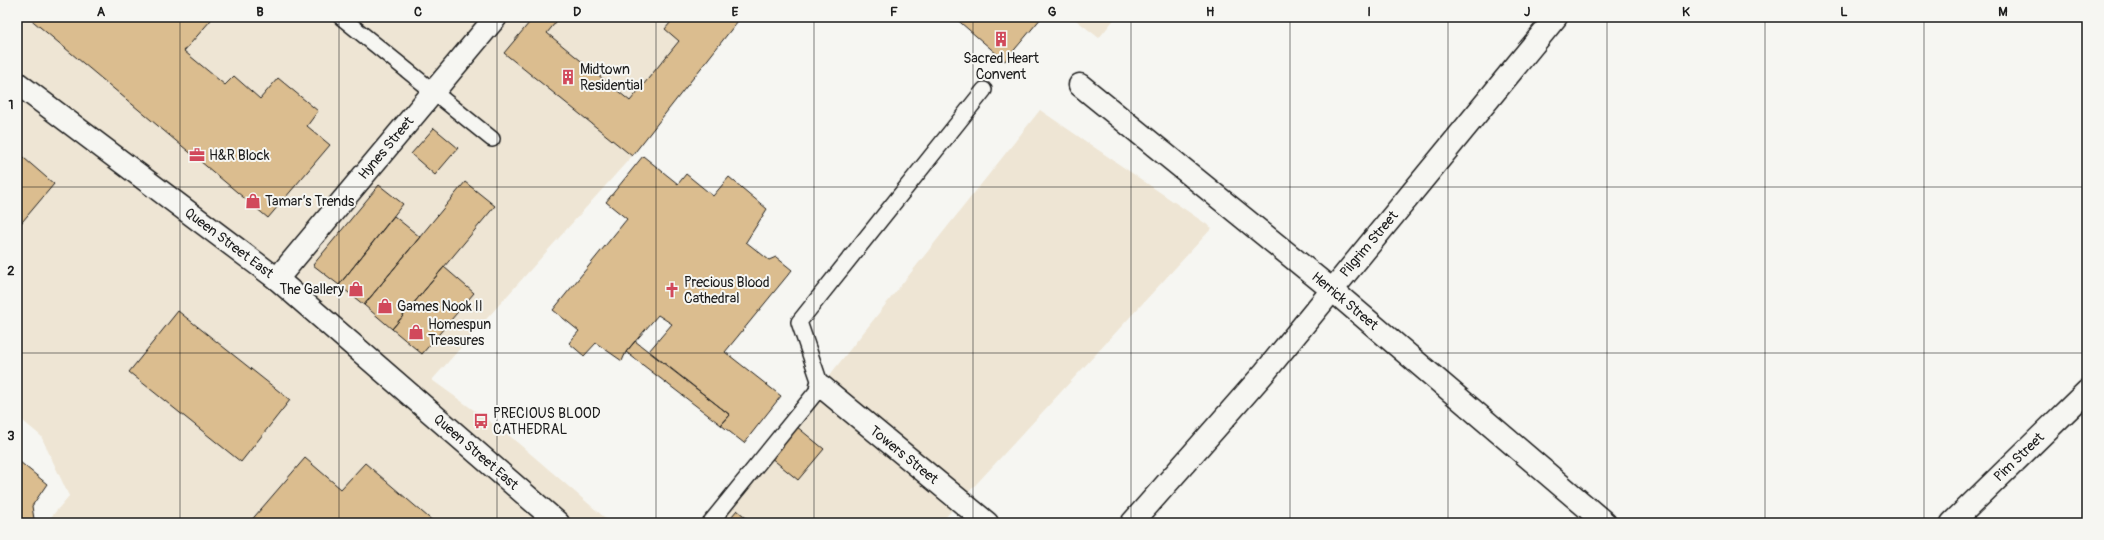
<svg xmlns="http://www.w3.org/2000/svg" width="2104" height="540" font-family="Pangolin,sans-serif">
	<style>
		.built { fill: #eee5d4 }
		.building { fill: #dbbd8f; stroke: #1c1c1c }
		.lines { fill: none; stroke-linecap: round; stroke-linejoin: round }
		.lane-casing { stroke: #1c1c1c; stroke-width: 18 }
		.street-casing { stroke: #1c1c1c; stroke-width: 25 }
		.secondary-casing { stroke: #1c1c1c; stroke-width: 25 }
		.lane { stroke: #f6f6f2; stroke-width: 15 }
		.street { stroke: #f6f6f2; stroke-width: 22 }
		.secondary { stroke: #f6f6f2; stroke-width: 22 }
		.grid { fill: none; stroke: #1c1c1c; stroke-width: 1; stroke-opacity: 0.55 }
		.labels { text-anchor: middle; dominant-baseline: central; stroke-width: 4; stroke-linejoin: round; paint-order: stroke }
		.poi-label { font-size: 14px; fill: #1c1c1c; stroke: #f6f6f2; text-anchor: start }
		.street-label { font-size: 14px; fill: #1c1c1c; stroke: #f6f6f2 }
		.neatline { fill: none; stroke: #1c1c1c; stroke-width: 1.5 }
		.grid-label { font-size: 13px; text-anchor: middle; font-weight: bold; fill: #1c1c1c }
	</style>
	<rect width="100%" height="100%" fill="#f6f6f2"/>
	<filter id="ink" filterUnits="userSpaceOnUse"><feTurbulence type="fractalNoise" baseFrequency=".025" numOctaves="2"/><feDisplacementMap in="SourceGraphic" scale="8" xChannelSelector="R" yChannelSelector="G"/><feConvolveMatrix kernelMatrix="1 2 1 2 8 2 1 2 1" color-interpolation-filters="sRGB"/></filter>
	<g filter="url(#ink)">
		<path class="built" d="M17 17H741L632 156 432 380 511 437 611 523H46L69 496 41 436 17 416Z
			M1072 17H1116L1099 38Z
			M1040 110 1212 228 944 519 949 523H710L821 386Z"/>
		<path class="building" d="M28 17H208L211 20 184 51 225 85 234 76 260 99 278 78 318 111 307 126 330 145 268 218Z
			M534 17H560L547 33 630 101 679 41 665 29 675 17H741L632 156 504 53Z
			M954 17H1042L1005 61Z
			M434 128 458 148 435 175 411 154Z
			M17 152 54 184 17 228Z
			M643 156 678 184 686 174 713 196 729 177 767 209 746 242 769 260 776 257 792 270 725 352 781 396 744 443 721 425 730 415 649 351 672 324 658 315 626 352 622 361 596 343 584 356 569 343 579 331 553 310 627 219 606 202Z
			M465 182 495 206 392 329 364 305Z
			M379 185 403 204 339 285 313 265Z
			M394 216 420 237 364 305 339 285Z
			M444 267 474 293 422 354 392 329Z
			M178 311 290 400 241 462 129 372Z
			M635 341 730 415 721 425 626 352Z
			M796 426 824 449 798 480 770 457Z
			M17 455 20 462 47 484 32 506 34 519 31 523H17Z
			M305 458 341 489 365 463 435 523H249Z
			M737 510 752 523H726Z"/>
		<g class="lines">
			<defs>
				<path id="lane" d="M341 17 492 139
					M710 523 821 386 799 322 984 90"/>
				<path id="street" d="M1080 85 1331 289 1605 523
					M277 279 496 17
					M821 386 987 523
					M1132 523 1265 372 1556 17"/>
				<path id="secondary" d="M17 83 277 279 558 523
					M1952 523 2087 391"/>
			</defs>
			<use href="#lane" class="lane-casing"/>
			<use href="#street" class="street-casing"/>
			<use href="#secondary" class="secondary-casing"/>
			<use href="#lane" class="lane"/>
			<use href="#street" class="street"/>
			<use href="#secondary" class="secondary"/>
		</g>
	</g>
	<path class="grid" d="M180 17V523M339 17V523M497 17V523M656 17V523M814 17V523M973 17V523M1131 17V523M1290 17V523M1448 17V523M1607 17V523M1765 17V523M1924 17V523M17 187H2087M17 353H2087"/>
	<defs>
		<symbol id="building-bare" viewBox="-9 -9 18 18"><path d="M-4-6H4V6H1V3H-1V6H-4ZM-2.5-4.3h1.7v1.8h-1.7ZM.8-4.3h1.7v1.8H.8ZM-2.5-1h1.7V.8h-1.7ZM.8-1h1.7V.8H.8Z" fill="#d1495b" stroke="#f6f6f2" stroke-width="2.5" paint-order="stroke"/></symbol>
		<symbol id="office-bare" viewBox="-9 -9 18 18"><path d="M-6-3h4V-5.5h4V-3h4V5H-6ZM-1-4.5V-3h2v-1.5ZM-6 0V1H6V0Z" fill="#d1495b" stroke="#f6f6f2" stroke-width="2.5" paint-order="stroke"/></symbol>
		<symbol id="shop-bare" viewBox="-9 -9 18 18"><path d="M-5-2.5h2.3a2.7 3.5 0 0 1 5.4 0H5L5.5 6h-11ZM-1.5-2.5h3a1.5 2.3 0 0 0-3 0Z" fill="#d1495b" stroke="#f6f6f2" stroke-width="2.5" paint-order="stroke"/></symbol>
		<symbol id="church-bare" viewBox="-9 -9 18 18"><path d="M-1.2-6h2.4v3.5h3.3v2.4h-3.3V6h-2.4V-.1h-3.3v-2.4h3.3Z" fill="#d1495b" stroke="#f6f6f2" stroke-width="2.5" paint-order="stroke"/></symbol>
		<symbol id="bus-bare" viewBox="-9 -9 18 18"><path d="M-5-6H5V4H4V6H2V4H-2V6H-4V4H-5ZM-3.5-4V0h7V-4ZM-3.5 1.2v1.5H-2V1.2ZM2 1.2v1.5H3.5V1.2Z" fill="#d1495b" stroke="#f6f6f2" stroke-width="2.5" paint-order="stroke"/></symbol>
	</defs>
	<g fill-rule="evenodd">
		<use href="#building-bare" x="990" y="28" width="22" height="22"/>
		<use href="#building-bare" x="557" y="66" width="22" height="22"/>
		<use href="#office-bare" x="186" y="144" width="22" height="22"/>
		<use href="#shop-bare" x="242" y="190" width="22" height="22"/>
		<use href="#shop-bare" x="345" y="278" width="22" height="22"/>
		<use href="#church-bare" x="661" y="279" width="22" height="22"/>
		<use href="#shop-bare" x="374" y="295" width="22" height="22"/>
		<use href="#shop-bare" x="405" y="321" width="22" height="22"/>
		<use href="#bus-bare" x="470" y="410" width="22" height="22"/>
	</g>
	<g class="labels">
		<g class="poi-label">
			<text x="1001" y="58" text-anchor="middle">Sacred Heart<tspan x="1001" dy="16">Convent</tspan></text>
			<text x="580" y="69">Midtown<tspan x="580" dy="16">Residential</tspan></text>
			<text x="209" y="155">H&amp;R Block</text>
			<text x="265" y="201">Tamar’s Trends</text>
			<text x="684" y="282">Precious Blood<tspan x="684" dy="16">Cathedral</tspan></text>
			<text x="344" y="289" text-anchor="end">The Gallery</text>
			<text x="397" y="306">Games Nook II</text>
			<text x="428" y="324">Homespun<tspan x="428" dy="16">Treasures</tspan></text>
			<text x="493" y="413">PRECIOUS BLOOD<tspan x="493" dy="16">CATHEDRAL</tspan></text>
		</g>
		<g class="street-label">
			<text transform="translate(386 148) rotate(-50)">Hynes Street</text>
			<text transform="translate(229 243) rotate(37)">Queen Street East</text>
			<text transform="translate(1369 244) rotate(-50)">Pilgrim Street</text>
			<text transform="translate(1345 301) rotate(40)">Herrick Street</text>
			<text transform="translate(476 452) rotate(41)">Queen Street East</text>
			<text transform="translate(904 455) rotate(39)">Towers Street</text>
			<text transform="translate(2019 457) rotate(-44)">Pim Street</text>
		</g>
	</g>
	<rect width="2104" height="540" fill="none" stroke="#f6f6f2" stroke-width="44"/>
	<rect x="22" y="22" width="2060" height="496" class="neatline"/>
	<g class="grid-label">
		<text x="101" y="16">A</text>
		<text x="260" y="16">B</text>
		<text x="418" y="16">C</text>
		<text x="577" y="16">D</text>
		<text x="735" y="16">E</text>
		<text x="894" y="16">F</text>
		<text x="1052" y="16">G</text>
		<text x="1210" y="16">H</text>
		<text x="1369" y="16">I</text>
		<text x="1527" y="16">J</text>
		<text x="1686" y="16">K</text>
		<text x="1844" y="16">L</text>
		<text x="2003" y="16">M</text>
		<text x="11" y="109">1</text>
		<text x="11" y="275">2</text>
		<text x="11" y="440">3</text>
	</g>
</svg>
